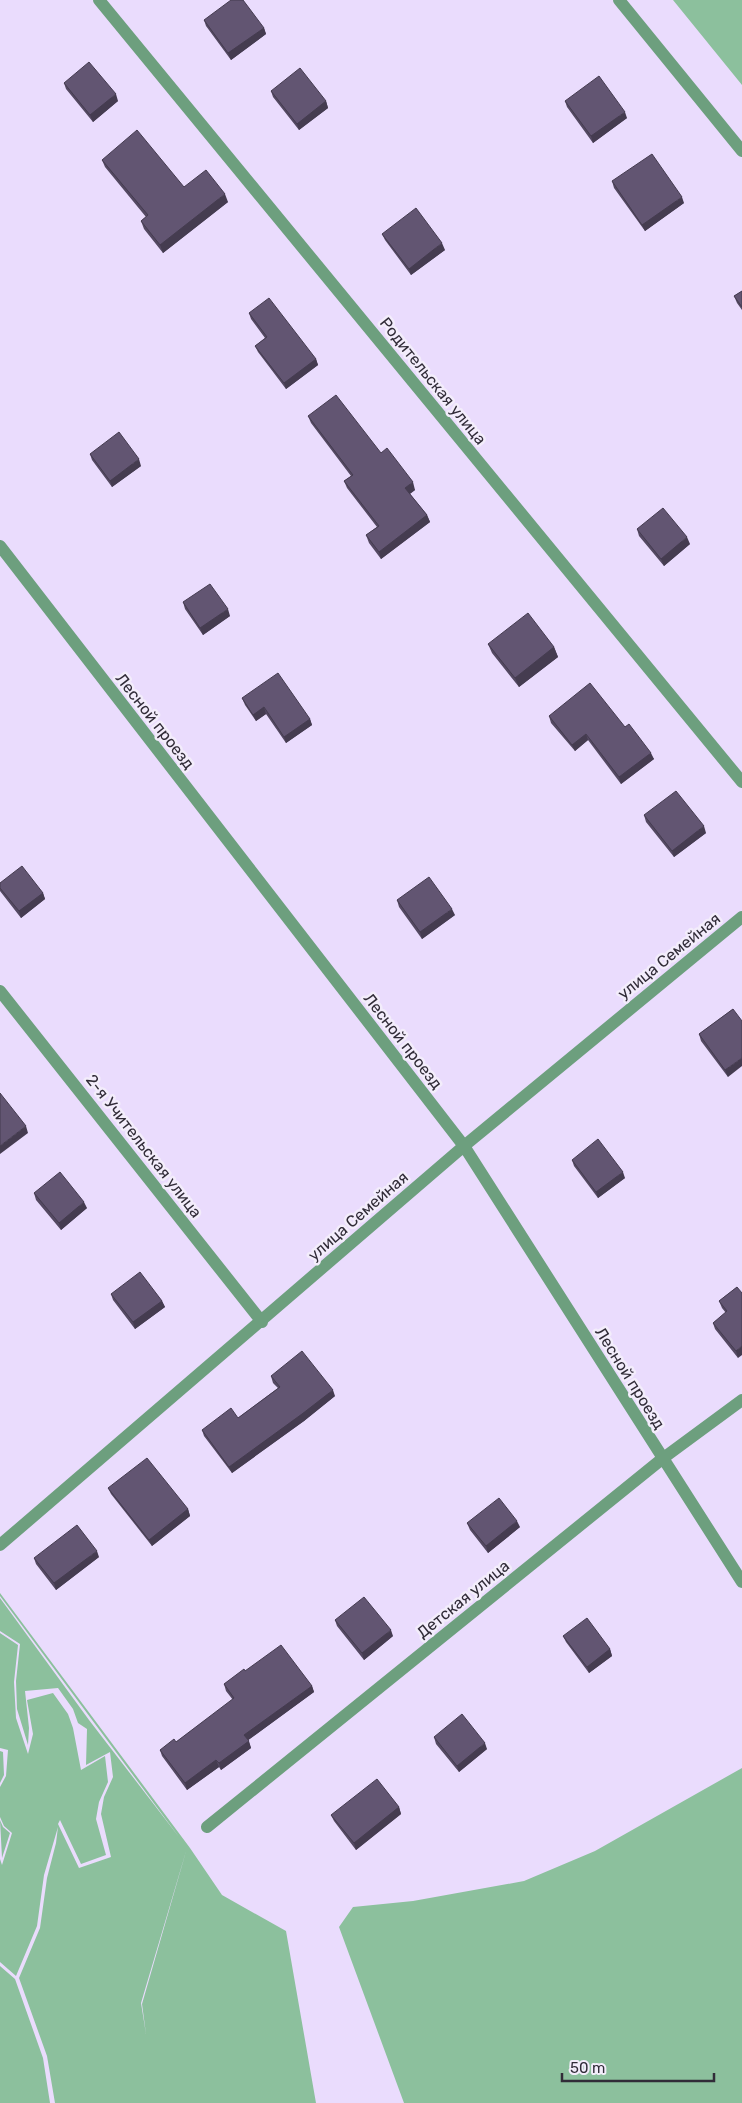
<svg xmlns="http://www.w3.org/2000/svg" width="742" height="2103" font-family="Rubik,sans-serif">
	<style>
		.green { fill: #8cc09d; fill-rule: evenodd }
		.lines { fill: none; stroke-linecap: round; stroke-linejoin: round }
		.minor { stroke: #6d9f7e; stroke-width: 12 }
		.wall { fill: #544962 }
		.shaded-wall { fill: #453c50 }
		.building { fill: #625572; stroke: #453c50 }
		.labels { text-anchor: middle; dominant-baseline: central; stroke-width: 5; stroke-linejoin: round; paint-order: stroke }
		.street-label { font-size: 16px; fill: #312c38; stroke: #f3edfb }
	</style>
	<rect width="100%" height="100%" fill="#eadcfd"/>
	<path class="green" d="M673 0H742V85Z
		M0 1593 190 1848 222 1895 286 1931 316 2103H55L47 2056 19 1978 40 1928 47 1878 56 1843 58 1827 44 1875 37 1926 16 1976 0 1962V1859L2 1865 12 1833 4 1826 0 1817V1787L6 1776 8 1750 0 1748V1633L18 1645 14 1682 16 1718 28 1754 33 1734 27 1700 53 1693 68 1714 73 1728 81 1770 105 1756 108 1782 99 1802 96 1819 106 1855 81 1864 60 1820 58 1824 79 1868 111 1857 101 1814 104 1797 113 1777 110 1752 86 1765 87 1729 78 1723 73 1709 58 1688 25 1691 29 1728 28 1745 17 1709 16 1681 20 1644 0 1631V1598L89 1720 179 1837 0 1596ZM187 1848 142 2004 146 2034 141 2003Z
		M0 1751 3 1752 4 1775 0 1783Z
		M742 1768V2103H404L339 1927 353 1907 413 1901 524 1881 595 1851Z
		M0 1820 3 1827 10 1833 2 1858Z
		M0 1966 15 1979 43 2058 50 2103H0Z"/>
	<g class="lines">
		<path class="minor" d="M99 0 742 782
			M619 0 742 151
			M0 546 464 1146 742 1582
			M0 991 262 1322
			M0 1545 464 1146 742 917
			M207 1827 662 1459 742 1400"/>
	</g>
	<path class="wall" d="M204 20 264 28 266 34 231 60 206 26Z
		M64 83 118 101 93 122 66 89Z
		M271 91 326 101 328 108 299 130 273 97Z
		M565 101 627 118 593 143 567 107Z
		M102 160 228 202 163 253 144 229 141 221 146 217 105 167Z
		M612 181 684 203 645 231 614 188Z
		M382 234 445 250 411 275 385 240Z
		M742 291V310L737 303 734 296Z
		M249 313 316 359 318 365 286 389 258 352 255 346 265 338 251 319Z
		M308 416 381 453 415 490 410 494 427 515 430 522 381 559 369 543 366 535 377 527 347 488 344 481 351 476 311 423Z
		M90 454 141 466 112 487 92 460Z
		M637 529 690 544 664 566 639 536Z
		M183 602 230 616 203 635 185 609Z
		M488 644 554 647 558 657 519 687 492 653Z
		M242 698 310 719 312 725 286 743 266 714 256 721 245 705Z
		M549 716 625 727 654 759 621 784 588 740 575 751 551 723Z
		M644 815 706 833 674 857 646 822Z
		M0 883 43 893 45 899 21 918 0 891Z
		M397 900 455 915 422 939 399 907Z
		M733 1009 728 1077 701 1041 699 1034Z
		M572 1160 625 1178 598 1198 574 1166Z
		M34 1193 87 1208 61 1230 36 1200Z
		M737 1287 738 1358 715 1329 713 1323 726 1313 722 1308 719 1301Z
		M111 1294 162 1301 165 1307 135 1329 113 1300Z
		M271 1376 335 1396 304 1421 232 1473 204 1436 202 1430 238 1418 278 1388 273 1383Z
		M108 1488 188 1509 190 1516 152 1546 111 1494Z
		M467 1523 520 1527 488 1553 470 1530Z
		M99 1557 56 1590 36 1564 34 1558Z
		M335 1620 393 1636 364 1660 337 1626Z
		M563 1636 610 1649 612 1656 589 1673 566 1642Z
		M245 1671 312 1686 314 1692 248 1740 251 1748 221 1770 219 1767 187 1790 162 1756 160 1750 176 1742 233 1700 226 1691 224 1684Z
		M434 1737 487 1749 459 1772 436 1744Z
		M399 1807 401 1814 356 1850 334 1821 331 1815Z"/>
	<path class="shaded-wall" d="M264 28 266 34 231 60 228 53Z
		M116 94 118 101 93 122 90 115Z
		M326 101 328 108 299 130 297 124Z
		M625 112 627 118 593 143 591 136Z
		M225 194 228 202 163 253 160 245Z
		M682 197 684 203 645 231 642 225Z
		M442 243 445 250 411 275 409 269Z
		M316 359 318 365 286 389 284 383Z
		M139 459 141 466 112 487 110 481Z
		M413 482 415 490 408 495 405 488Z
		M427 515 430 522 381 559 379 552Z
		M687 537 690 544 664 566 661 559Z
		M228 609 230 616 203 635 200 628Z
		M554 647 558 657 519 687 515 678Z
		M264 707 266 714 256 721 253 715Z
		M310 719 312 725 286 743 284 737Z
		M586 734 588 740 575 751 572 745Z
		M651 753 654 759 621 784 619 777Z
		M704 826 706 833 674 857 672 851Z
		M43 893 45 899 21 918 19 911Z
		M452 909 455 915 422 939 420 932Z
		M742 1058V1066L728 1077 725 1070Z
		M26 1126 28 1133 0 1154V1146Z
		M623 1172 625 1178 598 1198 596 1192Z
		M84 1202 87 1208 61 1230 59 1223Z
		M162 1301 165 1307 135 1329 133 1322Z
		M742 1346V1355L738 1358 736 1351Z
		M333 1390 335 1396 304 1421 232 1473 229 1467Z
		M188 1509 190 1516 152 1546 149 1540Z
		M517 1521 520 1527 488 1553 486 1546Z
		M97 1551 99 1557 56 1590 54 1583Z
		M391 1630 393 1636 364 1660 362 1653Z
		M610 1649 612 1656 589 1673 587 1667Z
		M312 1686 314 1692 247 1741 244 1735Z
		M249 1741 251 1748 221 1770 219 1763Z
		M485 1743 487 1749 459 1772 457 1766Z
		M216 1760 219 1767 187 1790 185 1783Z
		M399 1807 401 1814 356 1850 354 1843Z"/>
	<path class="building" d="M231 0H243L264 28 228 53 204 20Z
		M89 62 116 94 90 115 64 83Z
		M300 68 326 101 297 124 271 91Z
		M599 76 625 112 591 136 565 101Z
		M137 130 184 187 206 170 225 194 160 245 141 221 148 215 102 160Z
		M652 154 682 197 642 225 612 181Z
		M416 208 442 243 409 269 382 234Z
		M742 291V307L734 296Z
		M269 298 316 359 284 383 255 346 267 337 249 313Z
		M336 395 381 453 387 448 413 482 405 488 427 515 379 552 366 535 379 526 344 481 353 475 308 416Z
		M119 432 139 459 110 481 90 454Z
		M663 508 687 537 661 559 637 529Z
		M210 584 228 609 200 628 183 602Z
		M528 613 554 647 515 678 488 644Z
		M278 673 310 719 284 737 264 707 253 715 242 698Z
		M590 683 625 727 629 724 651 753 619 777 586 734 572 745 549 716Z
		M676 791 704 826 672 851 644 815Z
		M22 866 43 893 19 911 0 888V883Z
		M429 877 452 909 420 932 397 900Z
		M733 1009 742 1021V1058L725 1070 699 1034Z
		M0 1093 26 1126 0 1146Z
		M598 1139 623 1172 596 1192 572 1160Z
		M60 1172 84 1202 59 1223 34 1193Z
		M140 1272 162 1301 133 1322 111 1294Z
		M737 1287 742 1293V1346L736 1351 713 1323 727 1311 719 1301Z
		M302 1351 333 1390 302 1414 229 1467 202 1430 231 1408 238 1418 280 1387 271 1376Z
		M147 1458 188 1509 149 1540 108 1488Z
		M499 1498 517 1521 486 1546 467 1523Z
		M77 1525 97 1551 54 1583 34 1558Z
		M364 1597 391 1630 362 1653 335 1620Z
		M587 1618 610 1649 587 1667 563 1636Z
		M281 1645 312 1686 244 1735 249 1741 219 1763 216 1760 185 1783 160 1750 174 1739 176 1742 234 1698 224 1684 244 1669 245 1671Z
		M462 1714 485 1743 457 1766 434 1737Z
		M377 1779 399 1807 354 1843 331 1815Z"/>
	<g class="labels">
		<g class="street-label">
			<text transform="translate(433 381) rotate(51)">Родительская улица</text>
			<text transform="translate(155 721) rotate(52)">Лесной проезд</text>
			<text transform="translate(669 956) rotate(-39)">улица Семейная</text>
			<text transform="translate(403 1041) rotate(52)">Лесной проезд</text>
			<text transform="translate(144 1146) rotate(52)">2-я Учительская улица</text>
			<text transform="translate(358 1216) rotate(-41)">улица Семейная</text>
			<text transform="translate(630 1378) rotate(58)">Лесной проезд</text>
			<text transform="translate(463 1599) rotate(-39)">Детская улица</text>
		</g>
	</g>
	<path d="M562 2073v8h152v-8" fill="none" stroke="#312c38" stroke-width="2.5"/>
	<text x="570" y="2073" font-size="15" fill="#312c38" stroke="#f3edfb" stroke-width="4" paint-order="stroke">50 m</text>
</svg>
